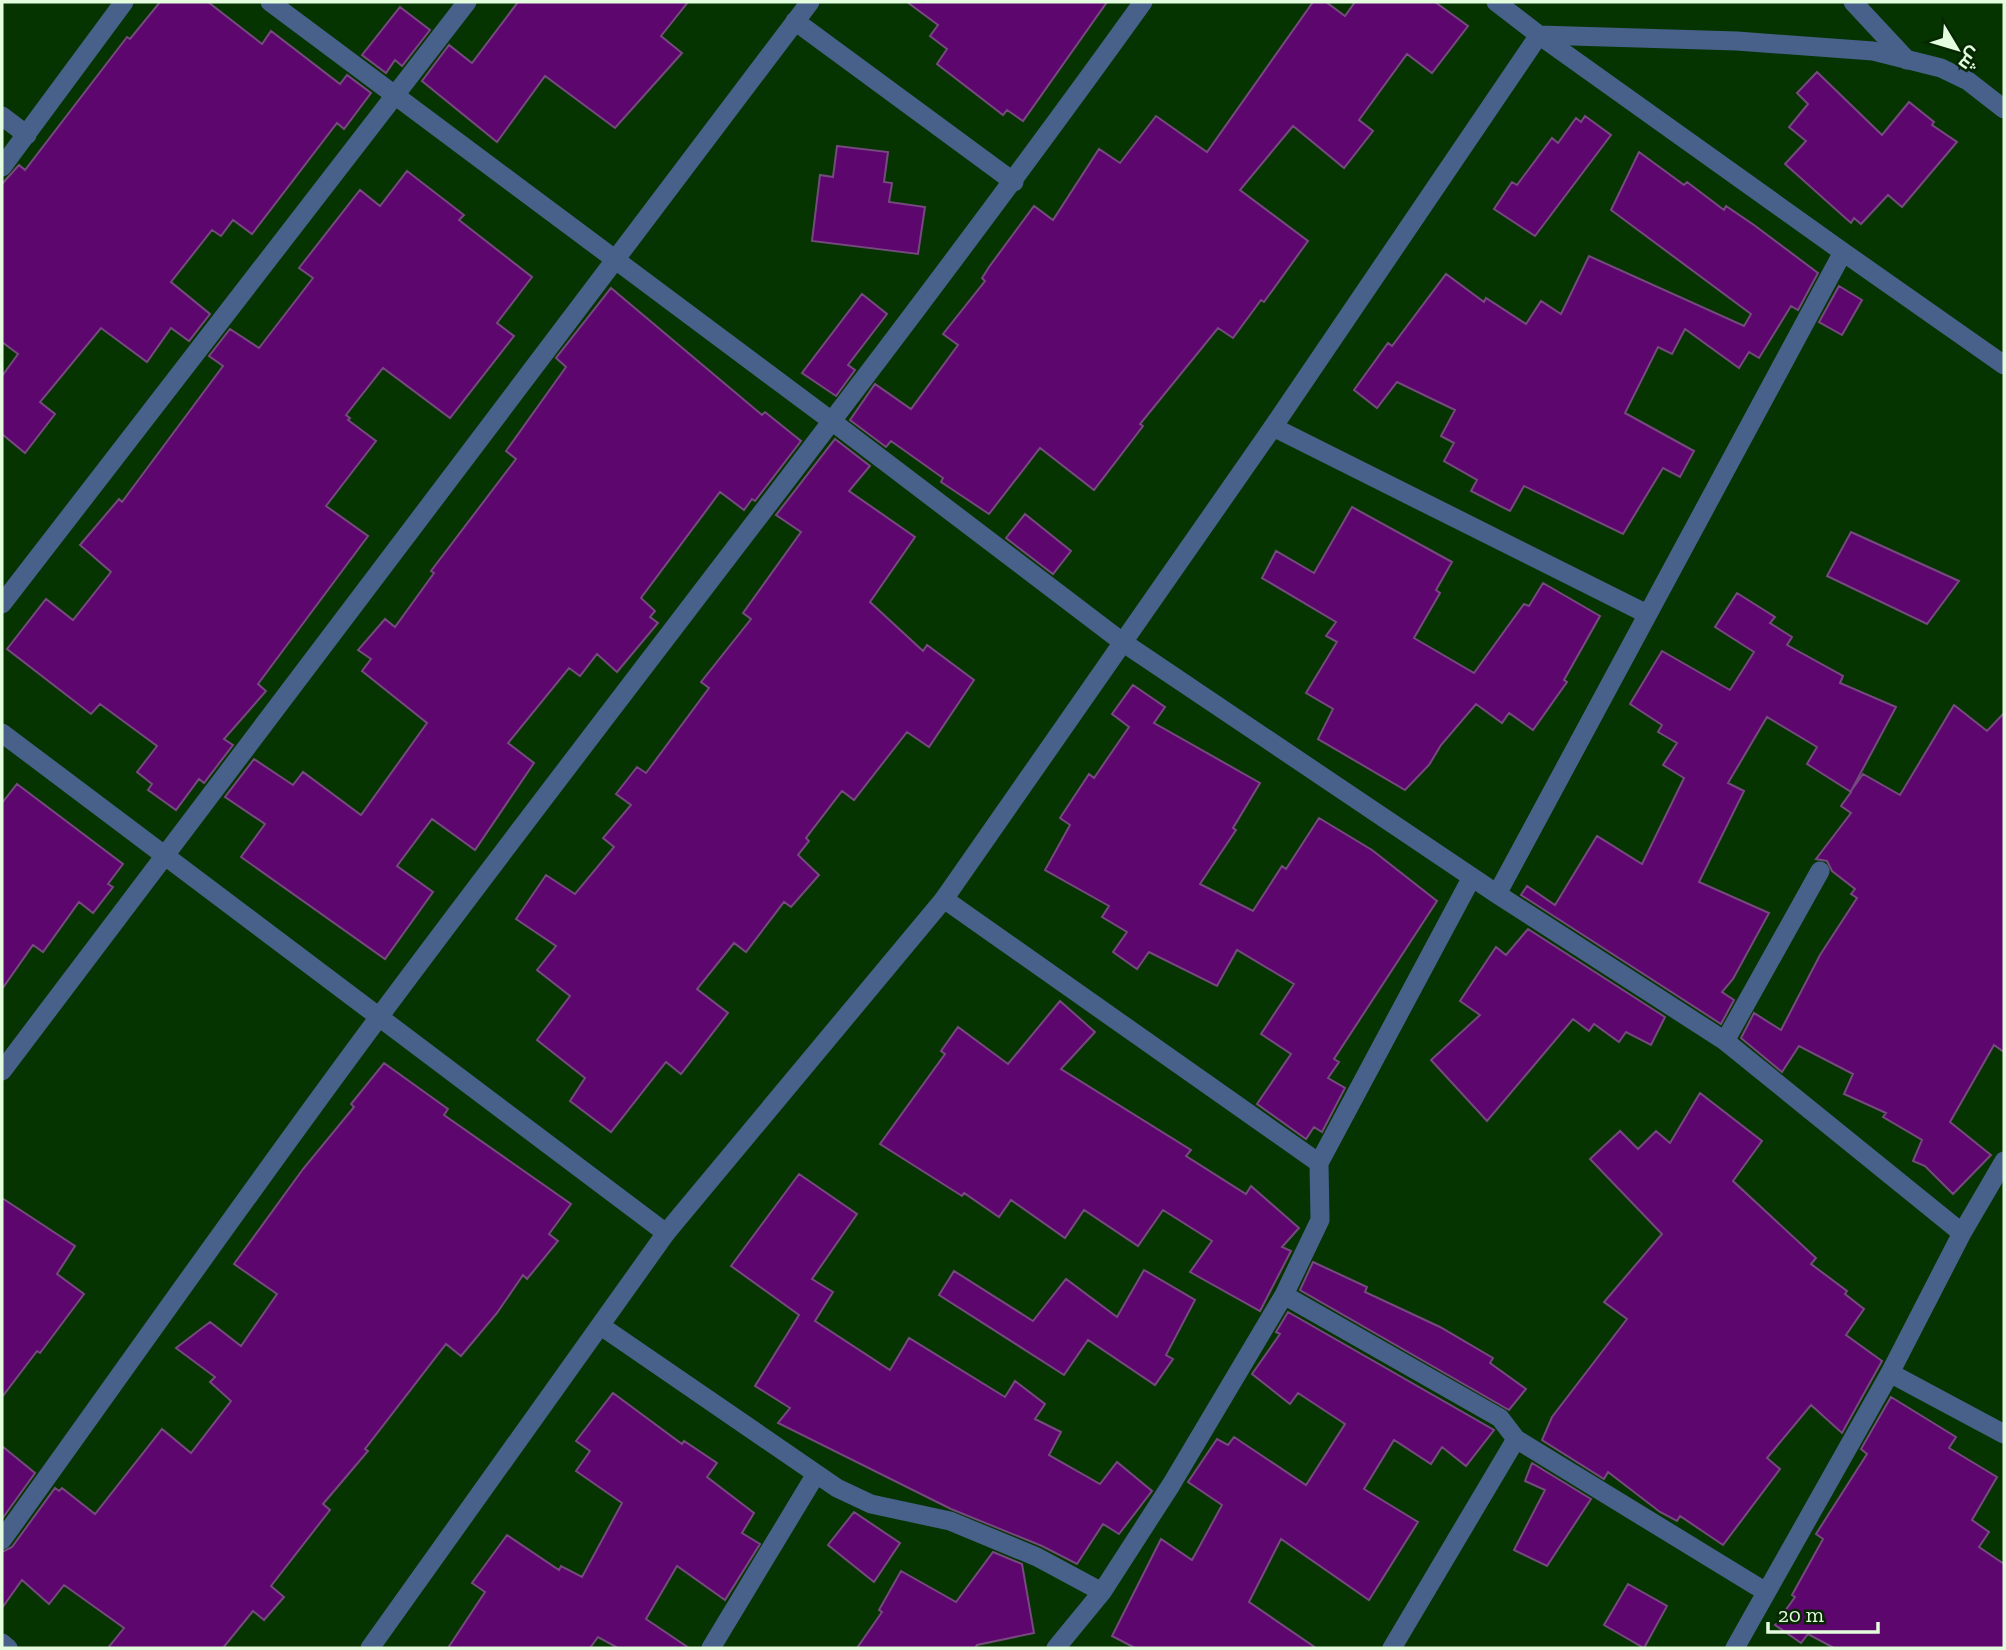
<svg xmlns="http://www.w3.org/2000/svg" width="2006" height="1650" font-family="'Zilla Slab',Cairo,serif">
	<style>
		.building { fill: #5d066d; stroke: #754a7e; stroke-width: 2 }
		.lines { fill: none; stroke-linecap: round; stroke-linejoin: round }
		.minor { stroke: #48618a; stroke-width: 19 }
		.tertiary { stroke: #48618a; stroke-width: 19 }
	</style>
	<rect width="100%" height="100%" fill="#063400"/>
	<path class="building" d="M160 2H208L262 44 271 31 340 84 347 75 371 93 344 129 337 123 252 234 233 220 221 236 212 230 171 282 210 314 189 341 171 328 147 362 101 328 40 402 55 414 25 453 2 434V376L18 354 2 342V184L19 165 25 170 127 37 130 39Z
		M518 2H688L661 36 682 53 615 128 545 76 497 142 422 81 449 45 472 63Z
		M907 2H1107L1023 121 1007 110 1003 115 937 64 947 49 930 36 938 25Z
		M1313 2H1326L1345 16 1355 2H1435L1468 26 1432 73 1407 54 1359 120 1373 131 1344 168 1293 126 1240 190 1308 241 1264 302 1261 300 1233 338 1218 328 1140 424 1143 426 1094 490 1040 448 989 514 941 482 943 478 891 441 886 447 850 420 875 384 911 409 958 345 943 334 985 281 982 278 989 267 1034 206 1053 220 1099 149 1120 163 1156 116 1207 152Z
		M400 7 430 30 402 66 395 60 386 73 362 55Z
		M1817 72 1882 135 1909 102 1934 122 1932 125 1957 142 1902 207 1888 195 1861 224 1854 218 1851 223 1785 164 1806 141 1789 127 1808 104 1797 93Z
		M1585 116 1611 135 1535 236 1494 209 1512 182 1517 185 1552 138 1558 143 1576 118 1581 122Z
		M837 146 888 152 884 182 892 183 889 202 925 207 918 254 812 241 820 175 833 177Z
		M1639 152 1684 185 1687 182 1724 210 1726 206 1754 225 1818 273 1798 310 1791 306 1759 358 1749 352 1739 368 1685 329 1672 354 1658 347 1625 413 1694 451 1680 477 1663 468 1623 534 1524 486 1510 511 1471 491 1477 480 1444 461 1454 443 1441 436 1455 410 1397 382 1377 408 1354 390 1388 343 1392 346 1446 274 1484 302 1486 298 1526 324 1541 301 1561 314 1589 256 1744 326 1751 314 1611 210Z
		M407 171 464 215 459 220 532 277 497 323 514 336 450 418 383 368 346 415 350 418 348 420 376 441 326 506 368 536 258 684 266 691 224 739 233 745 204 783 199 779 176 810 148 790 152 784 137 772 157 746 100 704 91 714 7 649 46 599 73 620 111 572 80 545 119 499 122 502 223 366 209 356 230 329 259 348 313 278 299 268 360 190 380 206Z
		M1839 286 1862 300 1842 335 1819 322Z
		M611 288 762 415 765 412 801 441 755 501 752 499 744 510 720 492 641 598 655 611 650 617 658 623 617 672 597 654 580 676 569 668 508 743 534 763 475 850 432 819 397 866 433 892 385 959 241 857 265 824 225 797 254 759 293 785 303 772 361 815 427 723 362 671 371 659 358 650 385 619 395 627 434 573 431 571 516 459 506 451 566 367 556 358Z
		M862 294 887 314 848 365 855 370 836 396 802 373Z
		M835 439 870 466 849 491 915 537 870 602 923 651 927 645 974 680 929 747 907 732 854 800 842 791 806 838 809 841 798 855 819 875 791 907 784 902 746 952 734 943 697 989 728 1013 681 1074 666 1062 611 1132 570 1101 585 1078 537 1040 570 996 537 970 556 946 516 919 546 875 575 894 614 847 603 838 631 805 616 794 637 767 646 773 709 688 701 682 751 619 743 613 801 532 776 515Z
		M1352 507 1452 562 1436 590 1440 593 1414 638 1474 673 1524 604 1529 606 1543 583 1600 616 1564 680 1567 682 1533 730 1509 713 1502 723 1476 704 1441 745 1429 765 1405 790 1318 739 1333 709 1306 693 1337 642 1326 636 1336 622 1262 578 1276 551 1314 573Z
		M1025 514 1071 551 1053 574 1006 538Z
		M1851 532 1959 581 1927 624 1827 576Z
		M1737 593 1775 617 1770 623 1792 637 1787 645 1843 676 1840 683 1896 707 1851 791 1863 774 1900 795 1954 705 1987 731 2004 713V1052L1994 1045 1950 1122 1991 1155 1953 1194 1925 1166 1913 1161 1922 1140 1883 1117 1886 1113 1844 1094 1853 1074 1799 1046 1782 1072 1741 1038 1754 1013 1781 1030 1820 955 1857 898 1851 894 1855 889 1832 871 1827 861 1816 859 1851 813 1841 806 1851 792 1807 764 1817 747 1767 717 1728 783 1744 791 1699 882 1769 913 1733 979 1722 992 1734 1000 1721 1024 1521 895 1527 886 1555 905 1597 836 1642 864 1684 778 1663 765 1677 743 1658 732 1662 725 1630 704 1662 651 1730 690 1754 652 1715 627Z
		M1133 685 1165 707 1154 723 1260 783 1233 828 1236 830 1200 884 1253 911 1282 866 1286 869 1319 818 1372 850 1437 901 1334 1059 1339 1062 1328 1078 1345 1088 1322 1132 1314 1127 1306 1139 1257 1104 1291 1054 1261 1034 1294 984 1237 950 1217 986 1149 952 1137 969 1113 952 1127 932 1102 917 1109 906 1045 870 1070 825 1060 818 1089 774 1094 778 1129 727 1112 714Z
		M17 784 123 864 108 884 113 887 93 913 79 902 43 952 33 945 2 989V803Z
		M1528 929 1665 1017 1651 1045 1626 1032 1619 1042 1594 1024 1589 1031 1573 1019 1487 1121 1431 1060 1480 1015 1460 1001 1496 947 1506 955Z
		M1060 1001 1095 1032 1061 1069 1191 1150 1186 1156 1246 1194 1251 1186 1299 1228 1282 1247 1291 1251 1260 1311 1190 1272 1212 1241 1163 1210 1138 1246 1084 1210 1065 1238 1011 1200 999 1217 964 1193 962 1196 880 1144 945 1054 941 1051 958 1027 1008 1064Z
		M384 1063 448 1109 444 1115 571 1204 549 1234 558 1241 527 1279 523 1275 497 1313 461 1356 446 1344 365 1449 368 1451 323 1504 330 1510 271 1586 284 1597 264 1620 253 1611 223 1648H108L124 1628 64 1585 49 1604 22 1580 2 1608V1552L12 1547 55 1488 59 1491 62 1488 95 1514 162 1429 191 1453 231 1401 210 1382 215 1377 176 1348 210 1322 241 1346 277 1294 234 1264 303 1169 354 1107 351 1104Z
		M1700 1093 1762 1141 1733 1181 1816 1258 1811 1264 1847 1291 1845 1294 1864 1309 1846 1335 1882 1361 1842 1433 1811 1405 1767 1458 1780 1469 1723 1545 1680 1516 1677 1521 1660 1512 1608 1472 1604 1479 1542 1440 1552 1417 1627 1319 1604 1302 1662 1234 1590 1159 1620 1131 1638 1149 1656 1131 1670 1143Z
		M799 1174 857 1214 812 1279 833 1292 815 1321 890 1370 909 1338 1005 1397 1015 1381 1045 1404 1035 1419 1061 1432 1049 1455 1100 1484 1117 1462 1152 1491 1119 1534 1103 1524 1077 1564 1042 1546 951 1509 778 1423 790 1408 755 1386 799 1315 731 1266Z
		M2 1198 75 1246 57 1274 84 1294 40 1353 37 1351 2 1397Z
		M1313 1262 1367 1287 1365 1292 1440 1327 1493 1358 1490 1363 1526 1389 1509 1410 1300 1290Z
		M1144 1270 1195 1300 1166 1355 1173 1359 1155 1385 1088 1340 1064 1375 939 1295 954 1271 1033 1321 1066 1279 1117 1317Z
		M1288 1312 1494 1430 1466 1466 1442 1447 1431 1464 1394 1440 1364 1489 1418 1522 1369 1600 1281 1539 1249 1602 1316 1648H1135L1112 1636 1161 1539 1192 1560 1222 1505 1188 1482 1217 1439 1228 1445 1234 1437 1306 1485 1345 1424 1298 1393 1290 1404 1252 1374 1280 1334 1276 1332Z
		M613 1393 682 1444 684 1441 717 1463 707 1477 754 1513 742 1533 760 1544 725 1600 677 1566 646 1619 689 1648H618L598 1637 590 1648H448L485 1592 472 1583 507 1535 559 1570 561 1566 582 1577 622 1503 576 1471 590 1451 576 1441Z
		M1891 1397 1956 1437 1949 1448 1997 1477 1972 1520 1989 1532 1979 1547 2004 1564V1648H1834L1808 1634 1801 1643 1775 1625 1795 1597 1792 1595 1823 1539 1816 1534 1867 1454 1861 1449Z
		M2 1446 35 1473 2 1519Z
		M1532 1463 1591 1499 1547 1566 1514 1550 1545 1490 1525 1481Z
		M854 1512 900 1543 874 1582 828 1545Z
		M993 1552 1022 1564 1034 1633 977 1645 975 1648H857L882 1612 879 1610 901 1571 956 1602Z
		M1628 1584 1667 1606 1644 1648 1604 1625Z"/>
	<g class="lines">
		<path class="minor" d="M270 2 833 422 1121 641 1497 894 1725 1041 1962 1233
			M1853 2 1907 60
			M795 21 1014 182
			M1539 35 1843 252
			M2 116 27 135
			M2 167 124 2
			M1273 427 1647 614
			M2 604 467 2
			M2 733 666 1233
			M1497 894 1843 252 2004 365
			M944 899 1319 1163
			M1725 1041 1820 871
			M2 1071 810 2
			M1284 1295 1500 1418 1516 1439 1766 1592
			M601 1326 837 1488 871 1504 950 1521 1037 1557 1102 1592
			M1890 1373 2004 1434
			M2 1540C128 1365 251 1189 379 1017 632 677 896 346 1143 2
			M2 1643 8 1648
			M711 1648 816 1474
			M1056 1648 1102 1592 1171 1485 1284 1295 1320 1220 1319 1163 1472 877
			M1392 1648 1516 1439
			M1735 1648 1890 1373 1962 1233 2004 1161"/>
		<path class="tertiary" d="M1496 2 1539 35
			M370 1648 666 1233 944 899 1273 427 1539 35 1737 41 1873 51 1941 68 1968 81 2004 109"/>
	</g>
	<rect width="2006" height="1650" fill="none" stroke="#e4fddf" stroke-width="7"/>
	<g transform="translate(1957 49) rotate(128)" stroke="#062801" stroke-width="5" paint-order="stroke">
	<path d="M0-5L12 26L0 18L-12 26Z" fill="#e4fddf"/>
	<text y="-10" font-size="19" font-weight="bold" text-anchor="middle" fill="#e4fddf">ش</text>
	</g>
	<path d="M1768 1622v10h110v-10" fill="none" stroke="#e4fddf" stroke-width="3.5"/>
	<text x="1778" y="1622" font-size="21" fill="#e4fddf" stroke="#062801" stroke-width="5" paint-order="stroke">20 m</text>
</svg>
